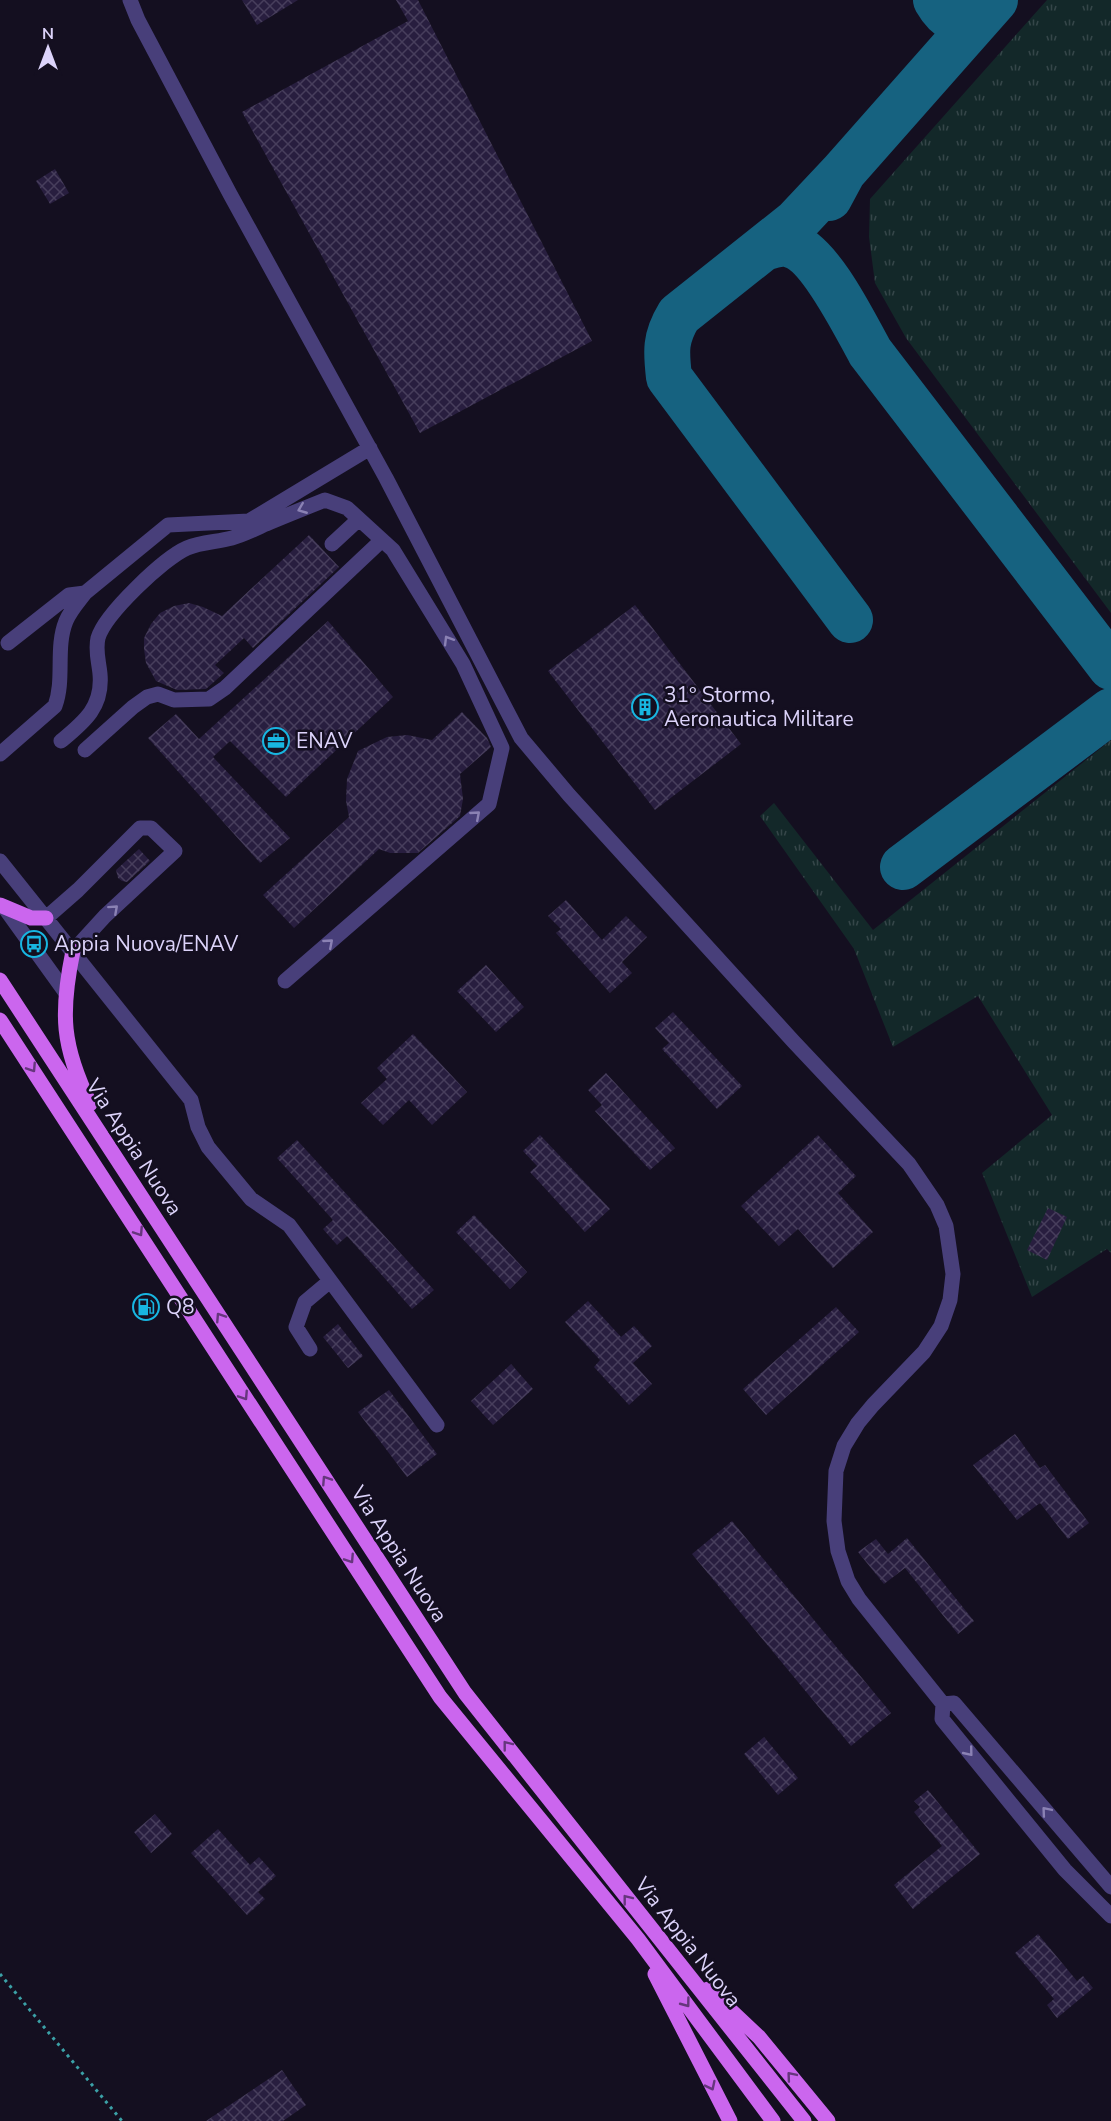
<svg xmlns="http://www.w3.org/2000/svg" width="1111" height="2121" font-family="'Nunito Sans',sans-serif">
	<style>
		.grass { fill: url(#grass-tufts) }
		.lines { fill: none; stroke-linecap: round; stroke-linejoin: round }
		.taxiway { stroke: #166280; stroke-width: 46 }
		.building { fill: url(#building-cross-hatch) }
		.path { stroke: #3ba1a7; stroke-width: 3; stroke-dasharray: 3 4.5; stroke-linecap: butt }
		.minor { stroke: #483f7a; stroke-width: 15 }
		.major { stroke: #cb66ee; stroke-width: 15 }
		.oneway { stroke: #8b82b4 }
		.oneway2 { stroke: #66367d }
		.labels { text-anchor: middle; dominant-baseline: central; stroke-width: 5; stroke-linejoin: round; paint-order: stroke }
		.poi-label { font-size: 21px; fill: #dcd3fa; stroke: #140f20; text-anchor: start }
		.street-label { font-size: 21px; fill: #dcd3fa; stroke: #140f20 }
	</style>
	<defs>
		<pattern id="grass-tufts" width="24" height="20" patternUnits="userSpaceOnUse" patternTransform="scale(1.5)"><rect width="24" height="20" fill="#132829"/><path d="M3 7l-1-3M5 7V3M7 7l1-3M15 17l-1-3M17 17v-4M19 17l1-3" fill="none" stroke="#354649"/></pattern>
		<pattern id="building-cross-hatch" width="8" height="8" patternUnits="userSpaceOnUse" patternTransform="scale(1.5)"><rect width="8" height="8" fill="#281e3f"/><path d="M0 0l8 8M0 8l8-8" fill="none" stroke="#473e5c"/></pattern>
	</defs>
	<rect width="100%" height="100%" fill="#140f20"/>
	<path class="grass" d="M1047 0H1111V613L906 338 875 283 869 237 870 199Z
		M1111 740V1253L1107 1249 1032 1297 982 1173 1052 1115 978 996 893 1047 854 949 760 816 774 803 873 930Z"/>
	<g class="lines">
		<path class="taxiway" d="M936 0C947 19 957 24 978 19
			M843 172 796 222 679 315C665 338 666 351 669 377L850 620
			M829 198 843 172 995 0
			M764 248C773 245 782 242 791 245 820 253 855 325 870 352L1111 667
			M903 867 1111 711"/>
	</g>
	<path class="building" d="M242 0H298L257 25Z
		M396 0H418L592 341 420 433 242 112 408 21Z
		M55 169 69 193 50 204 36 181Z
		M309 535 339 567 253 648 244 638 215 665 224 673 206 689 177 690 156 681 146 663 144 649V638L151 624 160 613 174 606 189 603 203 607 222 616Z
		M635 605 741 744 655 810 548 671Z
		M328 621 393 697 286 797 230 741 213 757 290 838 260 863 148 738 176 714 199 739Z
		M462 712 487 738 491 747 460 774 463 799 460 816 418 853H390L379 849 294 928 263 895 349 817 346 801 347 779 358 751 387 737 407 735 432 740Z
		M139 849 150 861 127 882 122 881 118 878 116 870Z
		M566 900 602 940 626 916 647 937 622 962 632 973 610 993 556 933 561 929 548 916Z
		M486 965 524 1007 496 1032 457 991Z
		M673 1012 742 1086 717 1109 662 1049 669 1043 655 1028Z
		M413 1034 467 1092 432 1125 409 1100 383 1125 361 1103 387 1079 377 1068Z
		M606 1073 675 1148 650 1170 595 1111 602 1105 588 1090Z
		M540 1135 610 1209 585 1232 530 1172 537 1166 523 1151Z
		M818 1135 856 1176 838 1193 873 1232 833 1268 798 1229 779 1246 741 1206Z
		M297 1140 434 1290 412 1309 347 1236 337 1245 323 1229 333 1220 277 1158Z
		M1048 1208 1067 1217 1047 1260 1027 1250Z
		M474 1215 527 1272 510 1289 456 1232Z
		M588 1301 621 1337 634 1326 652 1346 633 1363 652 1384 629 1405 594 1367 600 1360 565 1322Z
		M836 1307 859 1332 766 1415 743 1389Z
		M338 1324 363 1356 348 1368 323 1337Z
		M511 1364 533 1389 493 1425 471 1401Z
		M389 1390 437 1454 407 1477 358 1412Z
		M1015 1434 1040 1468 1045 1465 1089 1523 1068 1539 1040 1503 1017 1520 973 1465Z
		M732 1521 891 1713 851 1746 692 1554Z
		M907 1538 974 1621 958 1634 905 1568 884 1584 858 1552 876 1539 888 1554Z
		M764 1737 798 1778 778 1795 744 1754Z
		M928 1790 980 1854 913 1909 894 1885 942 1846 914 1812 920 1807 914 1801Z
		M155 1814 172 1834 151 1853 134 1832Z
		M218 1829 250 1865 259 1857 276 1876 258 1892 265 1899 247 1915 191 1853Z
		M1038 1934 1077 1981 1083 1976 1093 1988 1057 2018 1047 2005 1054 1999 1015 1953Z
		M282 2070 306 2105 283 2121H206Z"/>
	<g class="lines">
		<path class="path" d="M0 1974 122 2121"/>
		<path class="minor" d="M130 0 138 20 230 194 386 478 521 738 569 795 793 1041 909 1164 937 1205 946 1226 953 1274 950 1300 941 1326 924 1352 873 1405 858 1423 844 1446 836 1471 834 1521 838 1551 848 1581 859 1599 943 1704 942 1719 1065 1870 1111 1916
			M332 544 359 519
			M8 643 69 595 85 593 168 525 249 521 370 448
			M61 741C84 722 103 707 100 674 99 662 95 651 98 638 105 614 164 558 187 548 201 542 217 542 232 538 243 535 255 529 266 524 285 516 305 508 325 500L347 508 393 550 463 664 502 748 489 804 285 981
			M85 750 133 707 147 697 158 694 174 700 209 699 225 688 382 540
			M0 754 55 706C65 679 55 648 66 621 70 611 79 601 85 593
			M0 861 191 1100 198 1127 208 1147 251 1199 289 1225 437 1425
			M4 907 66 993
			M46 918 78 890 140 828H151L175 851 105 916 73 951
			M310 1349 296 1327 305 1302 330 1281
			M943 1704 954 1703 1111 1887"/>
		<path class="major" d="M0 905 31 918H46
			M73 951C60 1014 62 1046 90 1104
			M0 980 465 1693 804 2121
			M0 1020 440 1697 638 1939 773 2121
			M655 1974 730 2121
			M708 1989 759 2037 828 2121"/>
	</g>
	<defs><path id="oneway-chevron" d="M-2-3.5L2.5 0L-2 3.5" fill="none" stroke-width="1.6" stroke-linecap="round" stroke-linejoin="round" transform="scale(1.5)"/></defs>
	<g class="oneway">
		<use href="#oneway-chevron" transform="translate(302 509) rotate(158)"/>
		<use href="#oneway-chevron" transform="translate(448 640) rotate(-121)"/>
		<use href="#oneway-chevron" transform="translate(476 815) rotate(-41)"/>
		<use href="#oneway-chevron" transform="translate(114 909) rotate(-42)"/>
		<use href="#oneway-chevron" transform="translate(329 943) rotate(-41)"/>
		<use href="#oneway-chevron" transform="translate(969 1752) rotate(51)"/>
		<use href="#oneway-chevron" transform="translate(1046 1811) rotate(-130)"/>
	</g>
	<g class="oneway2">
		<use href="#oneway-chevron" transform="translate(32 1068) rotate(57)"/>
		<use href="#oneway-chevron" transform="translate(139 1232) rotate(57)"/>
		<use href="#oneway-chevron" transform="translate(220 1317) rotate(-123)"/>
		<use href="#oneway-chevron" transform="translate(244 1396) rotate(57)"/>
		<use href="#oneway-chevron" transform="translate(326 1480) rotate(-123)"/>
		<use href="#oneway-chevron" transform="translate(350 1559) rotate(57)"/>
		<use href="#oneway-chevron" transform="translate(507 1745) rotate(-128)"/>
		<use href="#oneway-chevron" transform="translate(627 1899) rotate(-128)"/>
		<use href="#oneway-chevron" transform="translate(686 2003) rotate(53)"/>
		<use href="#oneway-chevron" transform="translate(791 2076) rotate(-130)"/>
		<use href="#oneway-chevron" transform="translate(711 2086) rotate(64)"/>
	</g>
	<defs>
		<symbol id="building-ring" viewBox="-11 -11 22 22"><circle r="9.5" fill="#140f20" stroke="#18b6e1" stroke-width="1.5"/><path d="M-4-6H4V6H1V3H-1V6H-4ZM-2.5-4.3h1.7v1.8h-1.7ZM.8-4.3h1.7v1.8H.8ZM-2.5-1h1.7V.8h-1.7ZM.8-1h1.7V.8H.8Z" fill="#18b6e1"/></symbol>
		<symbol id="office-ring" viewBox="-11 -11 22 22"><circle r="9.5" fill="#140f20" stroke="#18b6e1" stroke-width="1.5"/><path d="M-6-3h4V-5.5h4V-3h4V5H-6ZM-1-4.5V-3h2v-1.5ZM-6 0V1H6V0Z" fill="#18b6e1"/></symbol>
		<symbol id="bus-ring" viewBox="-11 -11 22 22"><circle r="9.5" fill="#140f20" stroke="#18b6e1" stroke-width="1.5"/><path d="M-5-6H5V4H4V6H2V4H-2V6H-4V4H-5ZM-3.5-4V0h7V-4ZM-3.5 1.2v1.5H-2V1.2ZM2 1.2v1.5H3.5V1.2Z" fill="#18b6e1"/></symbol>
		<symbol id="fuel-ring" viewBox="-11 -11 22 22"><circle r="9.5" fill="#140f20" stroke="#18b6e1" stroke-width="1.5"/><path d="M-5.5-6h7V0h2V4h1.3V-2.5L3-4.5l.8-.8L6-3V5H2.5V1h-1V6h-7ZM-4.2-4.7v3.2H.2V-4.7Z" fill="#18b6e1"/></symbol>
	</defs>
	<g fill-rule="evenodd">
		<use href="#building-ring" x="630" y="692" width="30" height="30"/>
		<use href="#office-ring" x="261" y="726" width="30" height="30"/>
		<use href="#bus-ring" x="19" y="929" width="30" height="30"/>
		<use href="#fuel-ring" x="131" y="1292" width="30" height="30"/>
	</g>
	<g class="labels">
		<g class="poi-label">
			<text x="664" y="695">31º Stormo,<tspan x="664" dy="24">Aeronautica Militare</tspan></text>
			<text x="296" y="741">ENAV</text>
			<text x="54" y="944">Appia Nuova/ENAV</text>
			<text x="166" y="1307">Q8</text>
		</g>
		<g class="street-label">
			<text transform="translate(134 1147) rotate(57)">Via Appia Nuova</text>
			<text transform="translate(399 1554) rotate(57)">Via Appia Nuova</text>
			<text transform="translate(688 1942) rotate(52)">Via Appia Nuova</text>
		</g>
	</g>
	<g transform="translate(48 48)" stroke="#140f20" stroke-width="4.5" paint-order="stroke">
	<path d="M0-4.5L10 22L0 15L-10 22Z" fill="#dcd3fa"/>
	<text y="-9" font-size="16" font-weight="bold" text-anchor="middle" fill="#dcd3fa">N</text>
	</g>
</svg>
